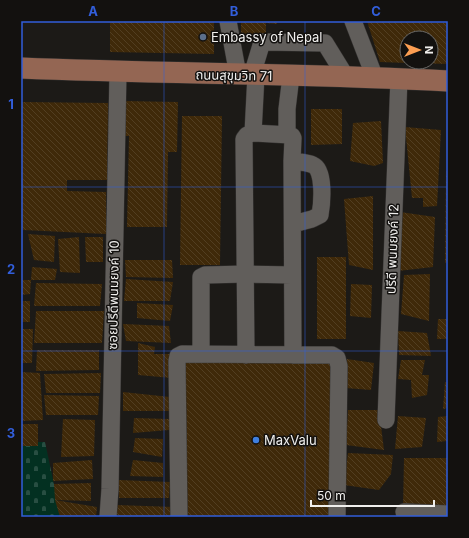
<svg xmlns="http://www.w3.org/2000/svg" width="469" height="538" font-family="Inter,'Noto Sans Thai',sans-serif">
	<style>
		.cemetery { fill: url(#cemetery-stones) }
		.building { fill: url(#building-back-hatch) }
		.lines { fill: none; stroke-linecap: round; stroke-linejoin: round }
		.minor-casing { stroke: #363433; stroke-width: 18 }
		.major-casing { stroke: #363433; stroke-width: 22 }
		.minor { stroke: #615e5b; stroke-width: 17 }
		.major { stroke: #946653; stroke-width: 21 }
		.grid { fill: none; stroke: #325eda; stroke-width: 1; stroke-opacity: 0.55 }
		.service-dot { fill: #5c6f8a; stroke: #13110f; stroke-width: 1.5 }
		.shop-dot { fill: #3f7fe0; stroke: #13110f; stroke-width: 1.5 }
		.labels { text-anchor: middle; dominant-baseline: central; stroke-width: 3; stroke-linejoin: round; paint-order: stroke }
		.poi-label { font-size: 13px; fill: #f0efed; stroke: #13110f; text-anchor: start }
		.street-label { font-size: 13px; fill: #f0efed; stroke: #13110f }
		.neatline { fill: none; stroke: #325eda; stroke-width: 1.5 }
		.grid-label { font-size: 13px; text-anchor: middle; font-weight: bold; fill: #325eda }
	</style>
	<defs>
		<pattern id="cemetery-stones" width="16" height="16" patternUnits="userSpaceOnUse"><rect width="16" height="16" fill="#033021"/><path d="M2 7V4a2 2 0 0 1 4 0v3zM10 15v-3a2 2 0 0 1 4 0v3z" fill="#284e42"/></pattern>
		<pattern id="building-back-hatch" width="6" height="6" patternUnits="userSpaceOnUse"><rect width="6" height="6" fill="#3f2909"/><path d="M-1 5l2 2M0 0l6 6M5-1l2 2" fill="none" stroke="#523e21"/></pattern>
	</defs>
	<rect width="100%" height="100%" fill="#1c1a17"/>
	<path class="cemetery" d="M21 442H45L61 517H21Z"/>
	<path class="building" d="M110 21H214V54L110 52Z
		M241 21H277V24L266 23V39H241Z
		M367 21 448 23V64L415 63V62H431V38H407V63L380 62Z
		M123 101 178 102 177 152H168L167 227H127L129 136H122Z
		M21 102 108 103 107 180H67V191L106 192V234L23 230 21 224Z
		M311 109H342V144L311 145Z
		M182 116H222L220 265H180Z
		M381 121 383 163 374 166 350 161 353 123Z
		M405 127 441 130 437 206 423 207V198H412Z
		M446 171H448V262L445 263Z
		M373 196V270L349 265 344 199Z
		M400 212 435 217 433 267 398 271Z
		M28 234 55 236 54 262 34 260Z
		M79 237 80 273 60 272 58 239Z
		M85 237H103V262H86Z
		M317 257H346V339H317Z
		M125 260H172L173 278 126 277Z
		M32 267 57 269 55 280H31Z
		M430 274 429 321 401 314 404 275Z
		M126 279 173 282 170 301H124Z
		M21 280H31L30 294 21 295Z
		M36 283 102 284 100 306H34Z
		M351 284 372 285 371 318 350 316Z
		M21 301H30V322H21Z
		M137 303 173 305 170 321 137 318Z
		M36 311H104L102 343H34Z
		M438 319H448V339H437Z
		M123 324 169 326 171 343 126 341Z
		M21 329H33L32 363H21Z
		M398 331 427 333 431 356 399 355Z
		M138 343 155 347 154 354H174L172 378 138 375Z
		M37 350H99V370L36 371Z
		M347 359 374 363 371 390 345 388Z
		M401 360H425L422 375H429L427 395 412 398 411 380 398 379Z
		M182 362 331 363 330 517H182Z
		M21 372 40 373 43 420 21 421Z
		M101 373 100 393H46L44 374Z
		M445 382H448V408L443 409Z
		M123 392 170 397V411H123Z
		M44 395 99 396 98 415H46Z
		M348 410H379L384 450 346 445Z
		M398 416 426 418 422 447 395 449Z
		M448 416V441L437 442 438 417Z
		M134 418 169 419V430L133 433Z
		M63 419 95 420 94 456 61 457Z
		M21 424H38V446H21Z
		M135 438 163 439 162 457 133 452Z
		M348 453 393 455 391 474 379 490 344 485Z
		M404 458H448V508H403Z
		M92 460 93 479 53 481V463Z
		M133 460 163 463V477L130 476Z
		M119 480 170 482 169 498H119Z
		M91 483V501L55 500 54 484Z
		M55 500 97 507 96 517H60Z
		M116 505 175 507 173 517H116Z"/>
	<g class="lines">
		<defs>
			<path id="minor" d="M228 21 238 75
				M353 21 375 78
				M252 75 262 42 325 43 346 77
				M253 133 256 75
				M287 135V109L291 76
				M292 161C298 162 307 162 313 165 325 170 322 204 320 215L312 219 293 224
				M201 354V277L205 275 246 274 292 275
				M246 355 244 139 247 135 253 133 290 135 292 136 293 138 292 161 293 355
				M386 420 399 78
				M404 512 448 514
				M108 517 110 489 118 72
				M179 517 177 361 178 356 182 354 332 355 337 358 339 366 337 517"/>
			<path id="major" d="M21 68C163 74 306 73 448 81"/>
		</defs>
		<use href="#minor" class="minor-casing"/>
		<use href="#major" class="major-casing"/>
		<use href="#minor" class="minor"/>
		<use href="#major" class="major"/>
	</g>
	<path class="grid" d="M164 21V517M305 21V517M21 187H448M21 351H448"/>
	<circle class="service-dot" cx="203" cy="37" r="4"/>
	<circle class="shop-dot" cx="256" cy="440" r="4"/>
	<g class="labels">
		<g class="poi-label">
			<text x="211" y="37">Embassy of Nepal</text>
			<text x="264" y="440">MaxValu</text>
		</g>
		<g class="street-label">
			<text transform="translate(234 75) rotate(1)">ถนนสุขุมวิท 71</text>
			<text transform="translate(392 249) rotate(-88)">ปรีดี พนมยงค์ 12</text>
			<text transform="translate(113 295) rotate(-89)">ซอยปรีดีพนมยงค์ 10</text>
		</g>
	</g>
	<rect width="469" height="538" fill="none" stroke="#13110f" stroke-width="44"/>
	<g transform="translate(419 50) rotate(90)"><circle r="19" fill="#13110f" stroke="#6b6a68"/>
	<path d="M0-3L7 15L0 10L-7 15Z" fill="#fc9e52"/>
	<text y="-6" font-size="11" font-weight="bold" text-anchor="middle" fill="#f0efed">N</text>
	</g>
	<path d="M311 500v6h123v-6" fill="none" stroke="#f0efed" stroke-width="2"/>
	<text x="317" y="500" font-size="12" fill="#f0efed" stroke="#13110f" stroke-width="3" paint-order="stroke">50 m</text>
	<rect x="22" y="22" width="425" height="494" class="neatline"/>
	<g class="grid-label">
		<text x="93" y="16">A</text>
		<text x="234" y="16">B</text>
		<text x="376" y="16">C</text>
		<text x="11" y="109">1</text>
		<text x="11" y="274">2</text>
		<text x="11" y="438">3</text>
	</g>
</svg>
